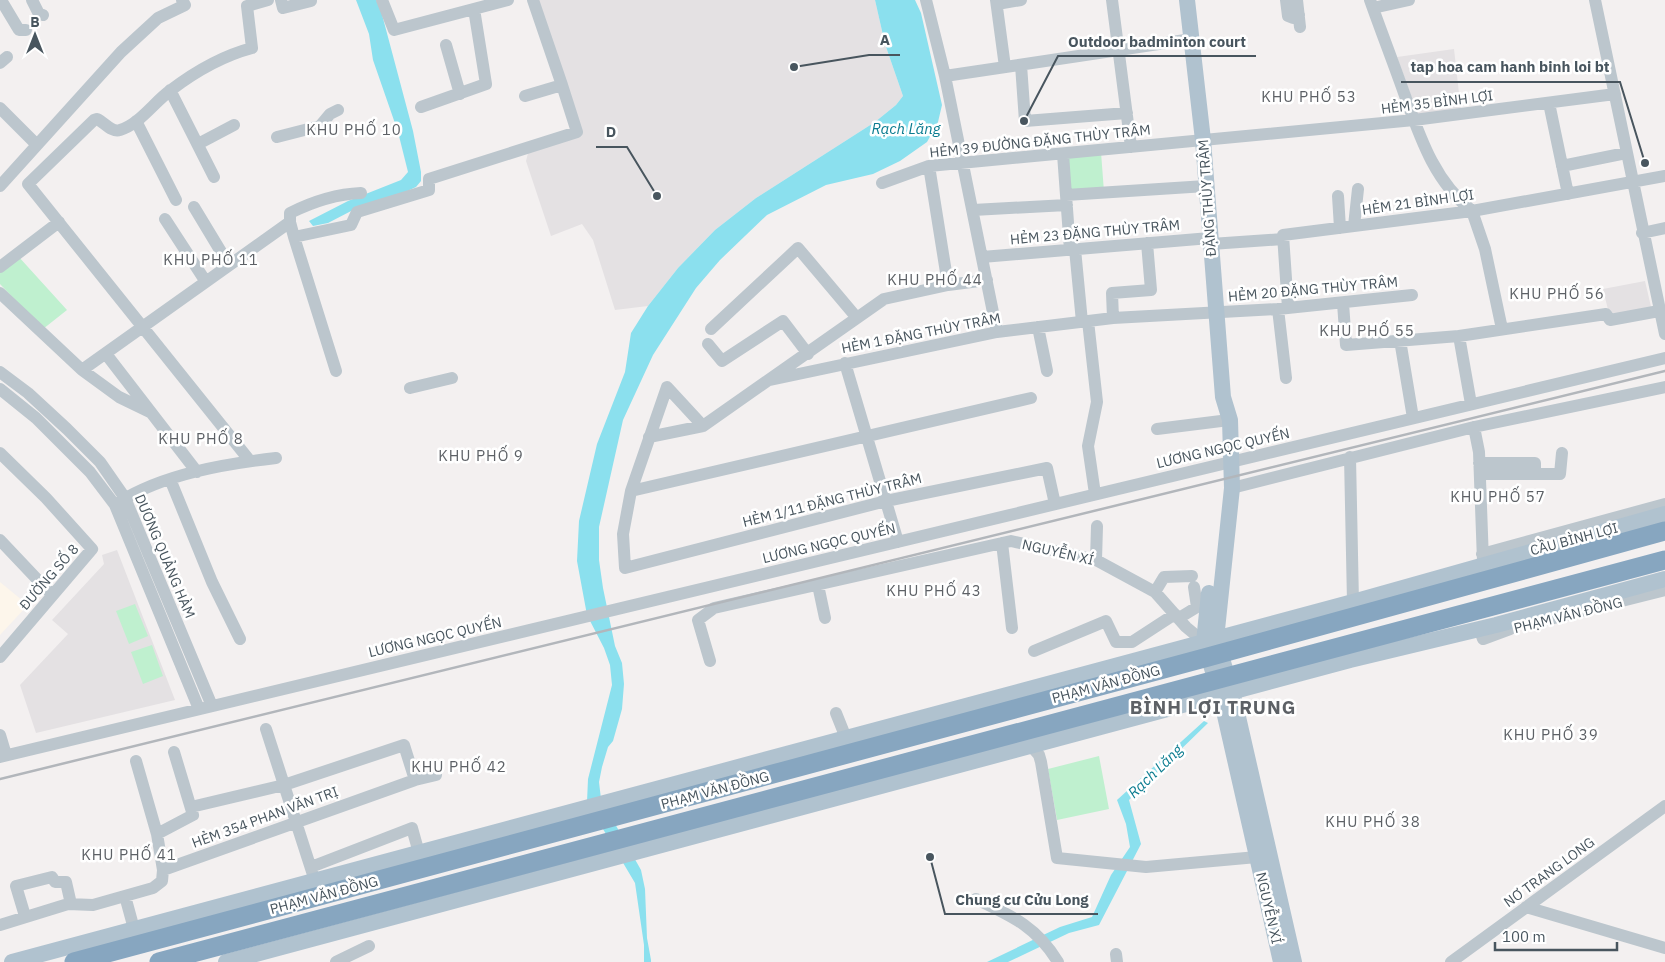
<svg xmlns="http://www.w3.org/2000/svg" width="1665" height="962" font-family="'IBM Plex Sans',sans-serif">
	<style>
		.commercial { fill: #fdf6eb }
		.education { fill: #e4e1e3 }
		.green { fill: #bff0cf }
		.water { fill: #8be0ee }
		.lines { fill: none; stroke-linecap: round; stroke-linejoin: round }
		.minor { stroke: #bcc6cd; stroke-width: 12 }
		.major { stroke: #b0c2cf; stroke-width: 16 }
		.highway { stroke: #87a6c0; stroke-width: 19 }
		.rail { stroke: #b2b6bb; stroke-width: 2.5 }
		.labels { text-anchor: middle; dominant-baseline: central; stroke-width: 5; stroke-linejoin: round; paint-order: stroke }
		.street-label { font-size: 14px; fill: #48555e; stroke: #fff }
		.neighbourhood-label { font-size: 15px; letter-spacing: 1px; fill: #5d6166; stroke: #fff }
		.water-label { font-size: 15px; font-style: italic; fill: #0b7c90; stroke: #fff }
		.district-label { font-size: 19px; font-weight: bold; letter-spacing: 1px; fill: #5d6166; stroke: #fff }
		.leader { fill: none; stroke: #48555e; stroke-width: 2 }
		.callout-dot { fill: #48555e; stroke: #fff; stroke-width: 2 }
		.callout-label { font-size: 15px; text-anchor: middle; font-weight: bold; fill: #48555e; stroke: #fff; stroke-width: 5; stroke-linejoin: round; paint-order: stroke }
	</style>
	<rect width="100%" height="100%" fill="#f3f0f0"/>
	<path class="commercial" d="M0 582 28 605 0 635Z"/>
	<path class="education" d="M537 0H875L885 44 903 96 896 105 875 122 756 198 715 230 678 268 648 306 615 310 593 240 582 224 551 236 526 161 528 153 582 136Z
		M1454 49 1461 111 1418 115 1397 57Z
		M1645 281 1652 311 1610 318 1603 289Z
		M117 550 175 700 36 733 20 685 68 634 52 620 104 564 102 555Z"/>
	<path class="green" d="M1101 152 1104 192 1066 194 1063 155Z
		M18 256 67 310 43 329 0 284V272Z
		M135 604 148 636 129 644 116 611Z
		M152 645 163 676 143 684 131 652Z
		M1099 756 1109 809 1057 820 1048 769Z"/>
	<path class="water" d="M356 0H376L380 7 413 131 421 172V181L416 187 401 194 355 209 328 223 313 226 309 221 348 201 401 180 408 172 398 132 373 60 369 34Z
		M875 0H915L921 13 942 105 938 122 927 142 900 161 873 174 826 185 767 215 720 260 696 288 653 355 623 420 599 527V560L603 588 615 646 622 663 624 684 622 709 613 741 608 747 602 767 599 782 601 799 641 870 645 889 647 938 651 960V962H644V945L635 883 587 802 588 779 612 685 610 665 604 648 587 615 577 561 579 521 597 444 625 372 631 333 648 306 678 268 715 230 756 198 875 122 896 105 903 96 885 44Z
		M1204 721 1208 723 1129 800 1141 844 1099 925 1069 933 1008 962H987L1060 927 1092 917 1111 875 1130 847 1126 824 1117 800Z"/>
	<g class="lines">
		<path class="minor" d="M1 0 19 30H26
			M32 0 39 14 43 15
			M281 0 283 8 311 1
			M382 0 394 30 508 0
			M533 0 562 85
			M926 0 945 76 997 332
			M996 0 1005 67
			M1112 0 1131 147
			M1286 0 1288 16 1293 18 1299 15
			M1297 0 1300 27
			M1370 0C1381 31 1393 62 1404 93 1420 137 1434 181 1472 211
			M1595 0 1665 334
			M997 4 1021 0
			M1373 8 1409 0
			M446 45 460 94
			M0 63 7 57
			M1021 65 1025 121 1127 113
			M945 76 1192 39
			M170 90 214 177
			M1549 103 1568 194
			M421 107 486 84 474 9
			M0 108 37 145
			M136 121 176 200
			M277 137 320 126 330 114 338 110
			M198 144 234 125
			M1063 154 1070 250
			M1562 166 1626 153
			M882 183 929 166 1414 120 1615 94
			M0 186 121 52 158 18 185 5 182 0
			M1066 195 1206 186
			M1338 196 1340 228
			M194 207 229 265
			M973 210 1067 205
			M1472 211 1485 249 1502 329
			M165 219 206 282
			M290 222V213C312 202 337 194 361 193
			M1354 226 1358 189
			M1642 233 1665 228
			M294 237 336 371
			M1211 244 1283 239
			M1075 249 1082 322
			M982 257 1210 238
			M0 267 59 222
			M948 285 987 280
			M0 293 82 370 119 397 150 412
			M1343 303 1346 345 1459 336 1606 314 1610 320 1659 311
			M1288 308 1283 235 1472 211 1665 176
			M1278 309 1286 378
			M1113 318 1112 293 1151 290 1147 243
			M1088 321 1097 402 1088 446 1095 494
			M1038 327 1047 371
			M711 329 798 248 857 318
			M1459 336 1471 404
			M1400 340 1413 418
			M708 344 722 361 783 321 808 354
			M106 354 197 472
			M845 363 898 542
			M82 370 290 222 294 237 351 225 357 212 429 190V179L577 132 562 85 525 96
			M0 372 28 393 67 429 100 462 125 498 212 706
			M770 380 997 332 1113 318 1278 309 1412 295
			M410 388 452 378
			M0 389 36 418 90 472 115 505 199 709
			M703 426 667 387 631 491 623 534 625 568 886 501 1047 468 1055 504
			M1474 427 1479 452 1483 561
			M1157 429 1221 421
			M649 437 703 426 884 299 948 285 929 166
			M0 453 46 498 92 549 0 657
			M1350 457 1353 602
			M250 461 28 184 94 120 97 119C104 122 112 133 120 130 140 124 154 102 171 90 196 71 222 56 252 48L247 6 268 0
			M1479 463H1535V474
			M1480 474H1560L1562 453
			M170 479 212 582 240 639
			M1232 488 1474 427 1665 387
			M631 491 1031 398
			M119 502C164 474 224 464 276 458
			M0 540 52 595
			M1002 543 1012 628
			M1482 554 1665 504
			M1096 560 1097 526
			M818 585 825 618
			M1155 592 1164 577 1192 576
			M1179 618 1197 607 1194 587
			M1534 623 1665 590
			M1479 628 1483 639 1510 629
			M1034 651 1106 621 1116 642H1132L1175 614
			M710 661 698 620 714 608 1011 541 1096 560 1155 592 1186 627 1204 642
			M836 713 846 738
			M266 729 315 881
			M0 735 6 755
			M1031 746 1039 755 1041 762 1057 858 1146 867 1257 857
			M0 757 1665 358
			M136 761 157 834
			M191 807 284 785 404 745 415 780
			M311 867 412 828 419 853
			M163 870 157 834 193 815 174 752
			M125 896 134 929
			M976 899C1012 916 1037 927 1058 962
			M1526 907 1665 948
			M25 916 16 886 52 877 55 882H66L71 904
			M0 925 68 904 93 905 153 888 162 881 163 870 415 780 436 775
			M1116 954 1117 962
			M336 962 369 946
			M1451 962 1665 806"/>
		<path class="major" d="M1187 0 1203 140 1223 397 1230 420 1232 488 1216 639 1233 695 1294 962
			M1209 593 1204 642 1221 698 1281 962
			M12 962 1353 602 1665 514
			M226 962 1350 660 1496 625 1665 579"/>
		<path class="highway" d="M74 962 1208 657 1665 531
			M159 962 1665 560"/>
		<path class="rail" d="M0 779 1665 371"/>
	</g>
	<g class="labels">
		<g class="street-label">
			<text transform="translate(1437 102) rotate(-7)">HẺM 35 BÌNH LỢI</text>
			<text transform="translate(1040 141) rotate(-6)">HẺM 39 ĐƯỜNG ĐẶNG THÙY TRÂM</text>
			<text transform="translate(1207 198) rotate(-94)">ĐẶNG THÙY TRÂM</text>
			<text transform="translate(1418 202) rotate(-8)">HẺM 21 BÌNH LỢI</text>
			<text transform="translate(1095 232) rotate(-5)">HẺM 23 ĐẶNG THÙY TRÂM</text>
			<text transform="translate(1313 289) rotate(-5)">HẺM 20 ĐẶNG THÙY TRÂM</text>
			<text transform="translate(921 333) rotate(-11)">HẺM 1 ĐẶNG THÙY TRÂM</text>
			<text transform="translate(1223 448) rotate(-13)">LƯƠNG NGỌC QUYẾN</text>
			<text transform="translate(832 500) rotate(-14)">HẺM 1/11 ĐẶNG THÙY TRÂM</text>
			<text transform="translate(1574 539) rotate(-15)">CẦU BÌNH LỢI</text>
			<text transform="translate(829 543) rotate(-13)">LƯƠNG NGỌC QUYẾN</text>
			<text transform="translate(1058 552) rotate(13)">NGUYỄN XÍ</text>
			<text transform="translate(165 556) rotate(67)">DƯƠNG QUẢNG HÀM</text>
			<text transform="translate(49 577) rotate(-49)">ĐƯỜNG SỐ 8</text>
			<text transform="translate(1568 615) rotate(-14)">PHẠM VĂN ĐỒNG</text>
			<text transform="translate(435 637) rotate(-13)">LƯƠNG NGỌC QUYẾN</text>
			<text transform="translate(1106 684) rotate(-15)">PHẠM VĂN ĐỒNG</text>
			<text transform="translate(715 790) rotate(-15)">PHẠM VĂN ĐỒNG</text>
			<text transform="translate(265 817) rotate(-20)">HẺM 354 PHAN VĂN TRỊ</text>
			<text transform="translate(1549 872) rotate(-36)">NƠ TRANG LONG</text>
			<text transform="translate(324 895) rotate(-15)">PHẠM VĂN ĐỒNG</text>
			<text transform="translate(1269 908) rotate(77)">NGUYỄN XÍ</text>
		</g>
		<g class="neighbourhood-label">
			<text x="1309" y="96">KHU PHỐ 53</text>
			<text x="354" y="129">KHU PHỐ 10</text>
			<text x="211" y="259">KHU PHỐ 11</text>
			<text x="935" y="279">KHU PHỐ 44</text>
			<text x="1557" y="293">KHU PHỐ 56</text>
			<text x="1367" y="330">KHU PHỐ 55</text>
			<text x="201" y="438">KHU PHỐ 8</text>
			<text x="481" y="455">KHU PHỐ 9</text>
			<text x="1498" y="496">KHU PHỐ 57</text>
			<text x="934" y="590">KHU PHỐ 43</text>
			<text x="1551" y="734">KHU PHỐ 39</text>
			<text x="459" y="766">KHU PHỐ 42</text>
			<text x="1373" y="821">KHU PHỐ 38</text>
			<text x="129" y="854">KHU PHỐ 41</text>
		</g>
		<g class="water-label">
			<text x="906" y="128">Rạch Lăng</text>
			<text transform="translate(1155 771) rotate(-44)">Rạch Lăng</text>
		</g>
		<g class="district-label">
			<text x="1213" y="707">BÌNH LỢI TRUNG</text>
		</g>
	</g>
	<path class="leader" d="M794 67L869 55H900M1024 121L1058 56H1256M1645 163L1620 82H1401M657 196L627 147H596M930 857L945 914H1098"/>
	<g class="callout-dot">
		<circle cx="794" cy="67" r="5"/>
		<circle cx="1024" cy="121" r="5"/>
		<circle cx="1645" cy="163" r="5"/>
		<circle cx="657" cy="196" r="5"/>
		<circle cx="930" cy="857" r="5"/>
	</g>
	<g class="callout-label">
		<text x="885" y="45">A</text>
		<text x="1157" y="47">Outdoor badminton court</text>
		<text x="1510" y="72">tap hoa cam hanh binh loi bt</text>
		<text x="611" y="137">D</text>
		<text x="1022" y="905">Chung cư Cửu Long</text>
	</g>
	<g transform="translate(35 35)" stroke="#ffffff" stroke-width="4" paint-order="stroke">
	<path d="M0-4L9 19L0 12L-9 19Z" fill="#48555e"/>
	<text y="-8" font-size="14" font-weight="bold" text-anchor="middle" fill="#48555e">B</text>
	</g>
	<path d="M1495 942v8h122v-8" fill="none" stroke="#48555e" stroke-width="2.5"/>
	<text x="1502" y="942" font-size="15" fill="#48555e" stroke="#ffffff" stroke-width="4" paint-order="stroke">100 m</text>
</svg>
